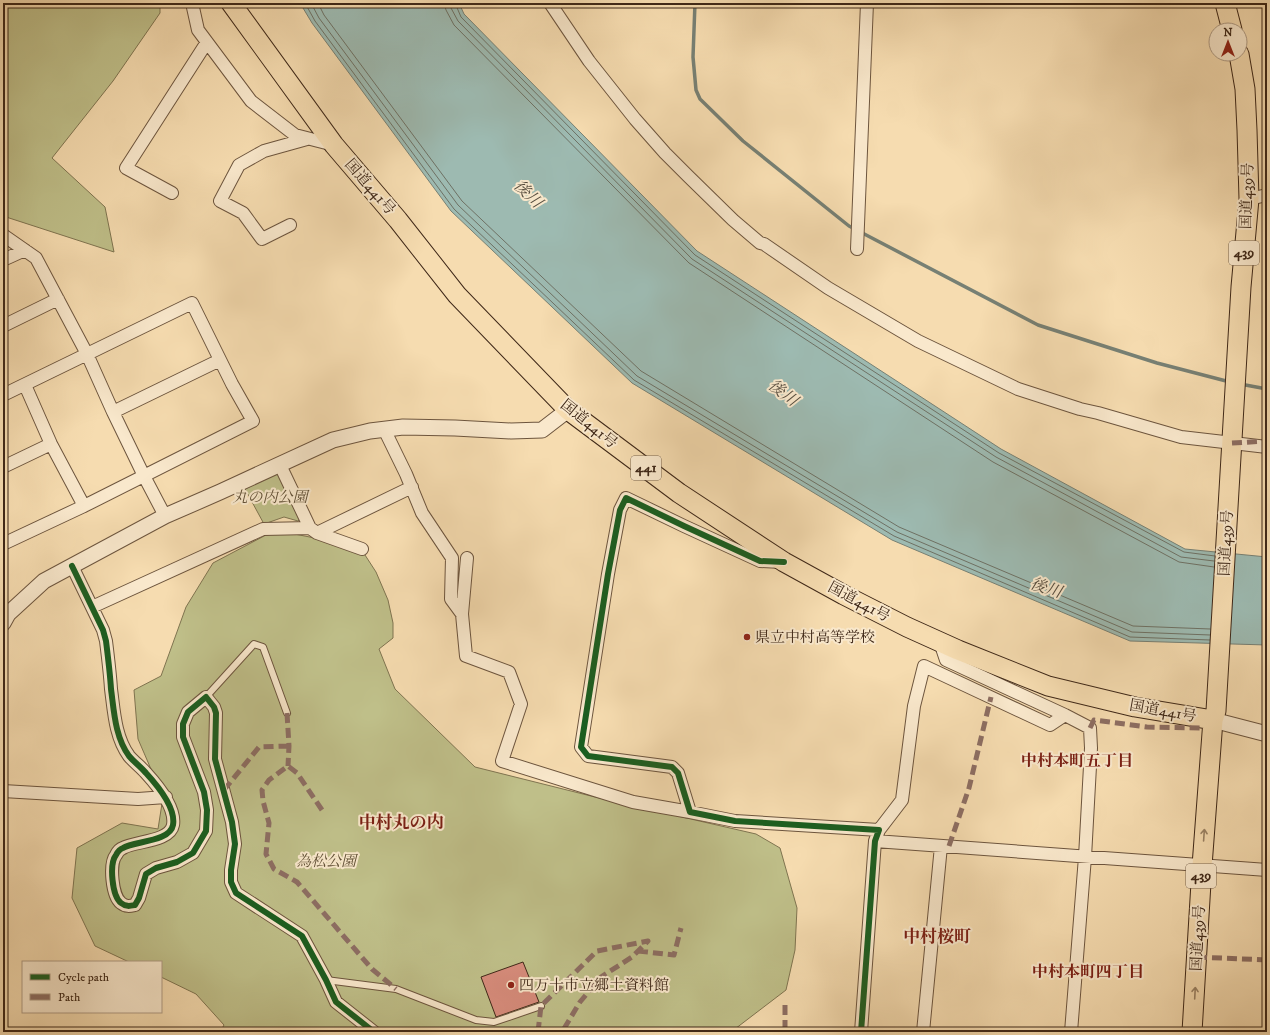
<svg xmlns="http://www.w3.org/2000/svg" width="1270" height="1035" font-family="'IM FELL DW Pica','Noto Serif JP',serif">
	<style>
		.green { fill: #bfbf89; stroke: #7f7450 }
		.water { fill: #9dbab1; stroke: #778074 }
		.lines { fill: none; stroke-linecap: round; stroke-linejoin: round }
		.shore { stroke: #6e7164; stroke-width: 1 }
		.stream { stroke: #778074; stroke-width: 3.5 }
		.building { fill: #d78c7c; stroke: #3f2818 }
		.service-casing { stroke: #6d553e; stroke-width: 8 }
		.minor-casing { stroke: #6d553e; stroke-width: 14 }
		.tertiary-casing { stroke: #6d553e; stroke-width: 17 }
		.trunk-casing { stroke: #3f2818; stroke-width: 21 }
		.service { stroke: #f9e8cc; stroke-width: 6 }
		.minor { stroke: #f9e8cc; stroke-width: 12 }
		.tertiary { stroke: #f9e8cc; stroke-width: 15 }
		.trunk { stroke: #f6dcb0; stroke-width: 19 }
		.quiet { stroke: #8d6e63; stroke-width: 5; stroke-dasharray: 10 5; stroke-linecap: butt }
		.cycleway-casing { stroke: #f9e8cc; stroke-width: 8 }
		.cycleway { stroke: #1b5e20; stroke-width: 6 }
		.oneway { stroke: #9a8264 }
		.poi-dot { fill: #8f2418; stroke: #f9e8cc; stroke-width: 1.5 }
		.labels { text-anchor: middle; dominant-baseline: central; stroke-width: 4; stroke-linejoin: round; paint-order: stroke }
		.shield { fill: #f9e8cc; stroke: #77624e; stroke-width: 1 }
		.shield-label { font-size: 14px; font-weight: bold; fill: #3f2818 }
		.street-label { font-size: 15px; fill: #3f2818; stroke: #f9e8cc }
		.park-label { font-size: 15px; font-style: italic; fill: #5f4e34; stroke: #f9e8cc }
		.poi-label { font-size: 15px; fill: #3f2818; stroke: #f9e8cc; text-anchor: start }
		.water-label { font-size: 16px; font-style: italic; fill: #564c3e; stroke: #f9e8cc }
		.neighbourhood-label { font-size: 16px; font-weight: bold; fill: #7a1f14; stroke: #f9e8cc }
		.quarter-label { font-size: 17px; font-weight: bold; fill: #7a1f14; stroke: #f9e8cc }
	</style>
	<rect width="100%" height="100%" fill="#f6dcb0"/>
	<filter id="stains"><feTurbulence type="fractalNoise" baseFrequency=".005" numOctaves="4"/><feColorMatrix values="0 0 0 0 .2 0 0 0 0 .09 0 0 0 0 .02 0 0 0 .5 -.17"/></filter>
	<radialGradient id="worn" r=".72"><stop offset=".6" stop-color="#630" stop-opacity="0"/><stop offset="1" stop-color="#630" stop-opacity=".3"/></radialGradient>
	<path class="green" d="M3 3H160V13L113 81 52 158 105 207 114 252 3 216Z
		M278 472 301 518 298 521 284 517 264 524 245 489Z
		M284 532 320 539 356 549 365 555 376 572 388 600 393 623V638L379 649 395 689 475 767 595 797 756 834 780 848 797 908 795 950 786 990 731 1032H220L224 1025 196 994 161 977V962H129L95 946 72 898 77 848 122 823 158 829 163 797 138 739 134 690 161 676 186 607 213 563 266 535Z"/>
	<path class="water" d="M300 3H459L464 14 697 251 1001 449 1185 549 1267 557V645L1130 641 892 540 632 383 451 211 312 23Z"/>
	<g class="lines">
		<path class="shore" d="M305 3 315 21 454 209 634 380 894 536 1130 637 1210 640
			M311 3 319 18 458 205 637 376 897 532 1132 632 1210 635
			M318 3 324 15 462 201 641 371 899 527 1133 626 1210 629
			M444 3 446 10 454 25 689 263 993 462 1179 562 1214 567
			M450 3 451 8 458 21 692 259 996 457 1181 557 1214 561
			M455 3 461 17 695 255 999 453 1184 552 1215 556"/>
		<path class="stream" d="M695 3 693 57 696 90 700 99 743 141 849 226 1038 325 1157 363 1230 382
			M1240 384 1267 389"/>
	</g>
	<path class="building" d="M523 962 539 1002 496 1017 481 977Z"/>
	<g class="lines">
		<defs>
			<path id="service" d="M206 697 254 644 263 647 287 713
				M326 980 396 989 476 1020 494 1022 541 1006"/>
			<path id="minor" d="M192 3 198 30 251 101 295 135 334 145
				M550 3 589 61 635 119 665 153 688 176 733 220 760 243 764 244 828 288 918 341 1018 389 1080 409 1098 413 1181 437 1267 447
				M172 193 126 168 207 42
				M1249 199 1267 195
				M290 225 262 239 243 213 220 201 239 165 264 151 307 139
				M3 235 36 258 87 354 113 412 144 476 165 516
				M857 249 867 3
				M3 260 25 250
				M3 326 58 299
				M25 385 51 444 84 506
				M3 395 192 303 232 384 253 421 84 506 3 544
				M113 412 220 360
				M384 429 406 474 422 513 452 558 451 599 462 614
				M280 465 310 528 317 533 362 549
				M3 467 51 444
				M317 533 412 487
				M467 558 462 614 466 656 509 672 521 704 502 761 633 802 690 812
				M781 562 760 561 684 526 626 498 620 510 608 574 581 747 588 756 672 767 678 773 690 812 735 821 879 830 875 841 861 1032
				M72 566 103 630 106 641C108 657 110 673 111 689 114 711 115 737 129 756 134 762 141 767 146 773 157 785 176 808 173 825 170 842 134 841 123 848 120 849 117 853 116 855 109 864 112 896 121 903 126 907 130 906 135 905L139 898 146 874 156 868 177 862 193 853 206 831 207 810 204 792 183 737V724L188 712 206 697 214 707 216 713 215 759 232 822 235 844 231 870V882L236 893 302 936 326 980 336 1002 374 1032
				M92 607 263 529 310 528
				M1065 715 1090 728 1091 748 1085 857 1071 1032
				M3 791 138 799 166 797
				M879 830 902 800 914 706 924 666 1050 725 1065 715 946 660 940 642
				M875 841 1267 870
				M923 1032 941 846"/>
			<path id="tertiary" d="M3 623 8 614 44 581 165 516 220 492 333 440 370 431 403 427 455 428 511 431 542 430 568 410
				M1213 720 1267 734"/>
			<path id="trunk" d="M231 3 334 145 398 220 457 295 568 410 679 493 784 562 844 595 907 627 958 650 1048 686 1135 707 1213 720
				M1225 3 1232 30
				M1192 1032 1202 866 1213 720 1216 711 1241 287 1249 199 1247 130 1245 89 1239 54"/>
		</defs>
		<use href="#service" class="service-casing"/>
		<use href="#minor" class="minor-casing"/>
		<use href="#tertiary" class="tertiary-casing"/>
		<use href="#trunk" class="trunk-casing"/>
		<use href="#service" class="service"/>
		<use href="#minor" class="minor"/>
		<use href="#tertiary" class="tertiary"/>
		<use href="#trunk" class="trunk"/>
		<path class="quiet" d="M1232 443 1267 441
			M287 713 289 746 288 766
			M1090 728 1094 720 1147 727 1202 728
			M224 790 259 747 289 746
			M322 810 297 773 288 766 269 780 262 790 263 801 269 823 266 854 274 869 297 882 372 969 396 989
			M949 846 969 788 991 697
			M638 951 674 955 681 928
			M1197 957 1267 960
			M785 1005V1032
			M538 1032 541 1006 597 951 648 941 632 957 601 977 580 1002 562 1032"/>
		<defs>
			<path id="cycleway" d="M784 562 760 561 684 526 626 498 620 510 608 574 581 747 588 756 672 767 678 773 690 812 735 821 879 830 875 841 861 1032
				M72 566 103 630 106 641C108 657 110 673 111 689 114 711 115 737 129 756 134 762 141 767 146 773 157 785 176 808 173 825 170 842 134 841 123 848 120 849 117 853 116 855 109 864 112 896 121 903 126 907 130 906 135 905L139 898 146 874 156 868 177 862 193 853 206 831 207 810 204 792 183 737V724L188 712 206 697 214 707 216 713 215 759 232 822 235 844 231 870V882L236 893 302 936 326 980 336 1002 374 1032"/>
		</defs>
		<use href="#cycleway" class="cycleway-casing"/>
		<use href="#cycleway" class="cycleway"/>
	</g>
	<defs><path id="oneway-shaft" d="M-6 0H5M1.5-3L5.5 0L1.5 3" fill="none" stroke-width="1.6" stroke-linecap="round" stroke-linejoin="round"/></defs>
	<g class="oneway">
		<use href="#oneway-shaft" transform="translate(1204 835) rotate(-86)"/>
		<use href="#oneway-shaft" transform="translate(1195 993) rotate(-87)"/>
	</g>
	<g class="poi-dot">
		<circle cx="747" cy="637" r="4"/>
		<circle cx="511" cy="985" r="4"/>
	</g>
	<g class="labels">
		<g class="shield">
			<rect x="1229" y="241" width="30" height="24" rx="3"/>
			<rect x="631" y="456" width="30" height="24" rx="3"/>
			<rect x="1186" y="864" width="30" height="24" rx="3"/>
		</g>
		<g class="shield-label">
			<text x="1244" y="253">439</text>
			<text x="646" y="468">441</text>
			<text x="1201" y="876">439</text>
		</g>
		<g class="street-label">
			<text transform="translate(370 187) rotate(49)">国道441号</text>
			<text transform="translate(1247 196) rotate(-88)">国道439号</text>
			<text transform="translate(589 424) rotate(39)">国道441号</text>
			<text transform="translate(1226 543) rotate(-87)">国道439号</text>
			<text transform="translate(859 602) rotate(28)">国道441号</text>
			<text transform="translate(1163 711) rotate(10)">国道441号</text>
			<text transform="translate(1198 938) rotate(-87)">国道439号</text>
		</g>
		<g class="park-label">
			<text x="270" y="497">丸の内公園</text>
			<text x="326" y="861">為松公園</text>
		</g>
		<g class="poi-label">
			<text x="755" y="637">県立中村高等学校</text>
			<text x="519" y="985">四万十市立郷土資料館</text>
		</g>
		<g class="water-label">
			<text transform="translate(528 194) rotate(44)">後川</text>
			<text transform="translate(783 393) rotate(37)">後川</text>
			<text transform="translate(1046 588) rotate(18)">後川</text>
		</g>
		<g class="neighbourhood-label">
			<text x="1077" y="761">中村本町五丁目</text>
			<text x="1088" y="972">中村本町四丁目</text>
		</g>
		<g class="quarter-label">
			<text x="401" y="823">中村丸の内</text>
			<text x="937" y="937">中村桜町</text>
		</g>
	</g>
	<rect width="1270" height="1035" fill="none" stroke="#f6dcb0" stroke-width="16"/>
	<rect x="4" y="4" width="1262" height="1027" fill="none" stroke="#3f2818" stroke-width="2"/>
	<rect x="8" y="8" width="1254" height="1019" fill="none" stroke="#3f2818"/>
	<rect x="22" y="961" width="140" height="52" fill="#f9e8cc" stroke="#af9b84"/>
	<rect x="30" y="974" width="20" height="6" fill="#1b5e20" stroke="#af9b84"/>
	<text x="58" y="981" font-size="12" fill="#3f2818">Cycle path</text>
	<rect x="30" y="994" width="20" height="6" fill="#8d6e63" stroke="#af9b84"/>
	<text x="58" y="1001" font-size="12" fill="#3f2818">Path</text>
	<g transform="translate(1228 42)"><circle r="19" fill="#f9e8cc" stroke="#af9b84"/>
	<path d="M0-3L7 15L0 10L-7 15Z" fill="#8f2418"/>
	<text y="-6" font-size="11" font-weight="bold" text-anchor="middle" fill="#3f2818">N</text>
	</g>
	<rect width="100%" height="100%" filter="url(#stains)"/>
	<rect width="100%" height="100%" fill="url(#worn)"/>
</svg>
